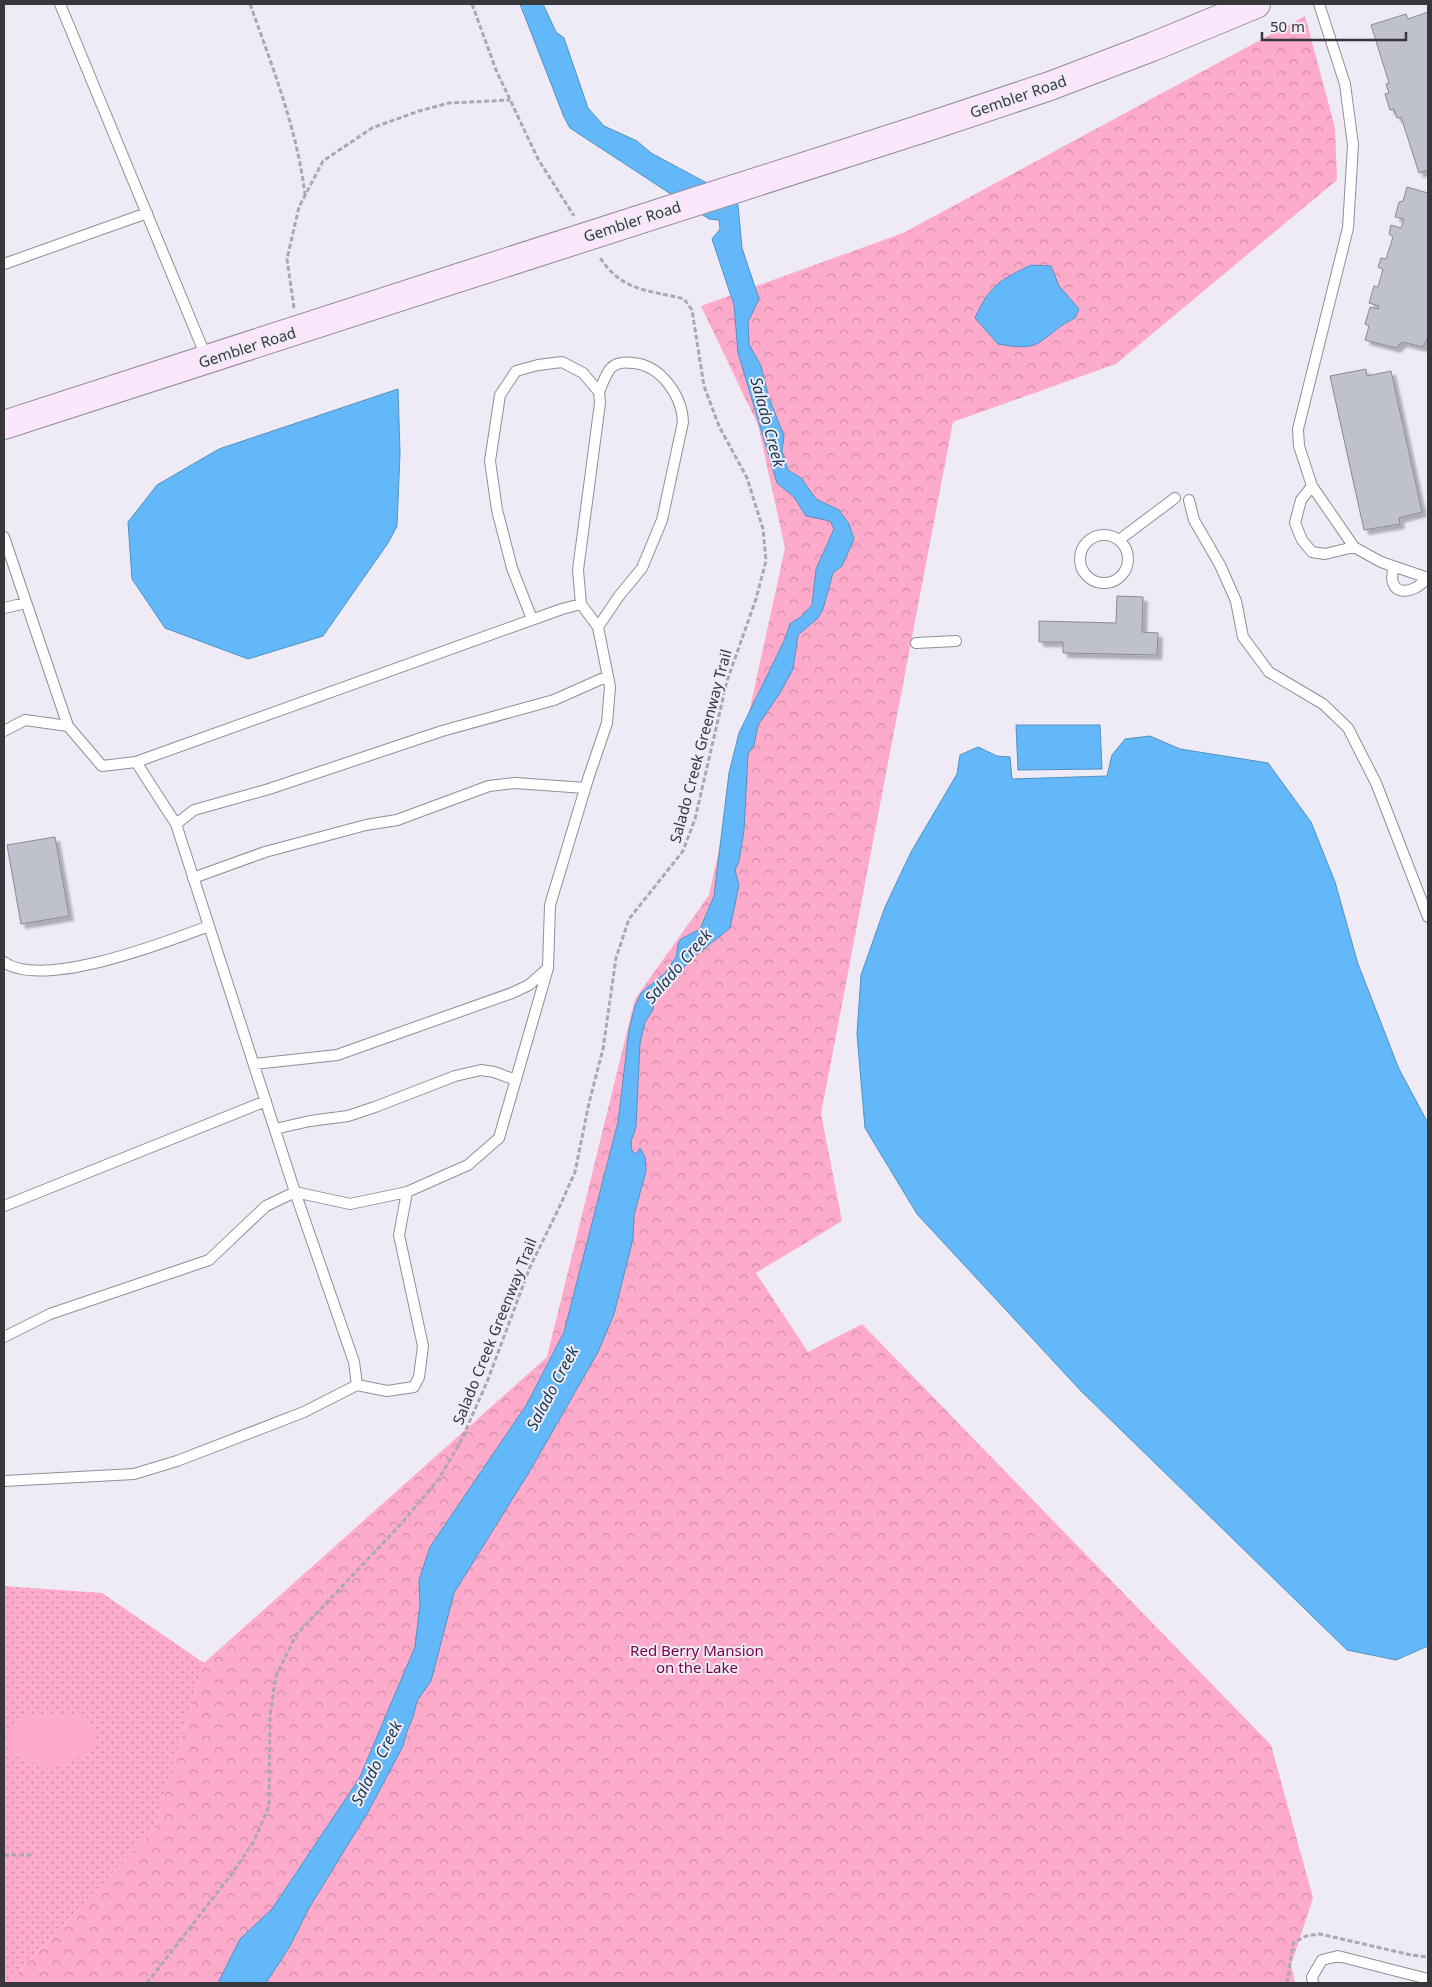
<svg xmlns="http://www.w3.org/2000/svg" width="1432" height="1987" font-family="'Noto Sans',sans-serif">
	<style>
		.grass { fill: url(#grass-dots) }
		.forest { fill: url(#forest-crowns) }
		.park { fill: #feabcb }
		.water { fill: #62b8f9; stroke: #5591c0 }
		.building { fill: #bfc2cc; stroke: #888b94; filter: url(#shadow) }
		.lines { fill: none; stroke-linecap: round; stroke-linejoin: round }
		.service-casing { stroke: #918e97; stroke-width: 12 }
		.secondary-casing { stroke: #918e97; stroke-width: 30 }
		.path { stroke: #aba8b1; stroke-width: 3; stroke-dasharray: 5 2.5; stroke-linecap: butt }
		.service { stroke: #fff; stroke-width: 10 }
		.secondary { stroke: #fce6fc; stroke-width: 28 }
		.secondary-bridge-casing { stroke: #918e97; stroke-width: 30; stroke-linecap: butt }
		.secondary-bridge { stroke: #fce6fc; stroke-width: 28 }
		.labels { text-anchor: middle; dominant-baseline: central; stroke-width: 4; stroke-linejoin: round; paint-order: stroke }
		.street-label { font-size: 15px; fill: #38373b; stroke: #eeebf6 }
		.park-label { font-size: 15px; fill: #7b0046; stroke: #eeebf6 }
		.water-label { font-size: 16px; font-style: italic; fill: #143953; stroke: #eeebf6 }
	</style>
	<defs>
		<pattern id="grass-dots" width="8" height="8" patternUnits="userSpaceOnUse" patternTransform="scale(1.25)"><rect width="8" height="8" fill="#feabcb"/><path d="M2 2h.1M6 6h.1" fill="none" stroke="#cf8ca6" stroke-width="1.8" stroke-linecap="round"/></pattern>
		<pattern id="forest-crowns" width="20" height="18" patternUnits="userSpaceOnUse" patternTransform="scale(1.25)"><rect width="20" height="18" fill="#feabcb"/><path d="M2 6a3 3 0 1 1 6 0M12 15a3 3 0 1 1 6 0" fill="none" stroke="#cf8ca6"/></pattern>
		<filter id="shadow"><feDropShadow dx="4.5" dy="4.5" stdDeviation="1" flood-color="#0004"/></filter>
	</defs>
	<rect width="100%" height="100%" fill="#eeebf6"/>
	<path class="grass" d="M4 1586 102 1593 204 1663 154 1830 8 1983H4Z"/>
	<path class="forest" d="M1305 16 1335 128 1337 180 1116 364 953 422 821 1114 842 1221 756 1273 808 1352 862 1324 1271 1745 1313 1898 1291 1965 1295 1983H8L154 1830 204 1663 547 1357 635 999 709 895 785 548 758 425 701 306 903 233Z"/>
	<path class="park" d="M21 1715H81L90 1719C92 1725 96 1732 95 1738 93 1751 63 1768 51 1768 37 1767 23 1758 10 1752 4 1737 9 1726 21 1715Z"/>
	<path class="water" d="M520 4H543L556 32 564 38 588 108 604 126 637 141 651 153 733 197 738 205 742 248 759 299 748 322 749 344 761 366 769 398 784 436 782 451 788 470 801 478 816 499 839 510 849 524 854 539 842 566 833 573 823 609 818 618 798 635 793 669 780 693 758 725 754 745 748 754 744 830 739 861 735 870 739 885 730 928 695 956 658 994 654 1002 653 1010 645 1022 640 1043 636 1127 631 1142 632 1151 636 1154 640 1148 645 1157 646 1171 634 1215 633 1239 614 1314 598 1352 531 1469 454 1593 431 1681 417 1701 413 1717 406 1734 403 1746 368 1812 309 1908 290 1946 266 1983H218L240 1939 272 1909 359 1779 415 1647 420 1604 419 1580 430 1547 527 1404 564 1332 618 1122 629 1030 635 1006 641 993 665 973 676 957 678 944 681 939 700 929 714 896 729 773 739 733 785 639 790 624 802 616 812 605 816 569 834 529 830 521 806 516 794 497 777 483 738 353 734 305 712 239 720 229 719 220 709 219 570 128 564 117Z
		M1031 265 1051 266 1059 286 1079 309 1075 318C1061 324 1052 334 1040 342 1029 350 1010 346 998 344L975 318C989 286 1000 280 1031 265Z
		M398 389 400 453 397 526 388 543 323 636 248 659 165 628 132 579 128 522 157 485 219 449Z
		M1016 725H1100L1102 769 1018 770Z
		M1150 736 1180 749 1268 763 1311 822 1335 882 1358 964 1399 1069 1428 1123V1646L1396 1660 1347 1650 1081 1391 917 1214 865 1128 857 1034 861 975 885 907 911 852 957 774 960 755 978 747 997 756 1010 757 1012 779 1107 776 1112 755 1125 739Z"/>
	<path class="building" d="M1428 12V170L1419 173 1401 117 1397 118 1394 109 1390 110 1385 94 1389 93 1386 84 1389 83 1371 25 1406 14 1408 19Z
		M1407 187 1428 193V337L1423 347 1402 342 1396 348 1365 340 1369 326 1365 324 1370 307 1378 309 1379 306 1369 303 1374 286 1378 287 1383 269 1378 267 1381 258 1386 259 1393 237 1389 234 1391 225 1401 228 1404 219 1395 217 1399 202 1403 201Z
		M1366 369 1367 376 1391 371 1422 512 1399 518 1400 524 1364 530 1330 376Z
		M1117 596 1143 597 1142 632 1158 633 1157 655 1063 653V642H1039V621L1116 623Z
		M55 837 69 916 21 924 7 845Z"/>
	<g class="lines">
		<defs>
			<path id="service" d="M60 4 207 359
				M1319 4 1345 84 1353 145 1348 228 1298 429 1299 446 1312 486 1354 547 1381 562 1428 578
				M4 264 147 213
				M1312 486 1301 500 1295 523 1302 540 1312 552 1325 554 1354 547
				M1189 500 1194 520 1220 565 1236 601 1243 637 1269 672 1323 704 1348 728 1376 783 1428 917
				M1080 559a24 24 0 1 1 48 0a24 24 0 1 1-48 0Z
				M4 537 68 726 102 766 136 762 562 609 581 604 598 627 610 687 607 723 588 779 550 905 548 968 499 1138 468 1165 407 1192 350 1204 295 1192 176 824 136 762
				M1119 540 1175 498
				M1394 567C1385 596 1412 597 1427 578
				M4 608 26 603
				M532 619 512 568 497 510 490 461 500 395 516 371 538 365 562 362 583 373 599 392 600 403 578 570 581 604
				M598 627 619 596 642 568 662 520 683 422C682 396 661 365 633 363 626 362 617 362 611 368 606 373 602 385 599 392
				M916 643 956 641
				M4 731 25 720 68 726
				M176 824 194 810 269 789 442 731 554 700 608 676
				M193 878 265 852 366 825 397 820 489 786 515 783 585 788
				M4 962C43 990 166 942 209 926
				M254 1064 337 1055 512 993 529 985 548 968
				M275 1129 310 1121 348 1116 375 1107 455 1076 481 1070 494 1072 516 1080
				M4 1206 266 1101
				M4 1337 50 1314 209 1260 266 1206 295 1192 354 1362 357 1385
				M4 1481 134 1474 177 1461 304 1412 357 1385 387 1391 414 1387 419 1377 423 1346 399 1235 407 1192
				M1313 1983 1312 1977 1322 1960 1338 1956 1428 1979"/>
			<path id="secondary" d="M921 129 1050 86 1152 47 1256 4
				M4 425 461 277"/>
		</defs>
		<use href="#service" class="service-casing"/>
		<use href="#secondary" class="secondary-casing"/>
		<path class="path" d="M250 4C272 66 297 128 305 195
			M472 4 496 70 538 159 574 216
			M294 308 287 259 299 207 323 161 372 128 419 111 449 103 510 100
			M4 1855H34
			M147 1983 231 1875 254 1841 269 1806 270 1715 276 1676 296 1635 401 1524 438 1480 460 1443 487 1382 530 1267 559 1208 575 1172 589 1103 603 1049 616 958 629 919 683 851 695 819 727 681 756 599 766 561 763 529 747 478 719 426 704 386 692 310 684 299C646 289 622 292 599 256
			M1287 1983 1293 1943 1306 1936 1320 1934 1411 1955 1428 1957"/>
		<use href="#service" class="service"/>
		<use href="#secondary" class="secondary"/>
		<defs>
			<path id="secondary-bridge" d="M461 277 921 129"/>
		</defs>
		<use href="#secondary-bridge" class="secondary-bridge-casing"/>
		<use href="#secondary-bridge" class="secondary-bridge"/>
	</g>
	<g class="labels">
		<g class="street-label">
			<text transform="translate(1018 96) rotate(-19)">Gembler Road</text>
			<text transform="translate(632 221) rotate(-18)">Gembler Road</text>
			<text transform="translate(247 347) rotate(-18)">Gembler Road</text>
			<text transform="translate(700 746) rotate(-75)">Salado Creek Greenway Trail</text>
			<text transform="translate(494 1331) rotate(-68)">Salado Creek Greenway Trail</text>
		</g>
		<g class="park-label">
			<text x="697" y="1650">Red Berry Mansion<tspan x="697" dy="17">on the Lake</tspan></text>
		</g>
		<g class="water-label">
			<text transform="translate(768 422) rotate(75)">Salado Creek</text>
			<text transform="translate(678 966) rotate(-49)">Salado Creek</text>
			<text transform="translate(552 1388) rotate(-62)">Salado Creek</text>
			<text transform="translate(376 1763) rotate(-63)">Salado Creek</text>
		</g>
	</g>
	<rect width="1432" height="1987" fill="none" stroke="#38373b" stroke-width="10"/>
	<path d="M1262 32v8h144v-8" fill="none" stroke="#38373b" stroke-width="2.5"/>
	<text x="1270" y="32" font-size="15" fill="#38373b" stroke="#eeebf6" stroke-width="4" paint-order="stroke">50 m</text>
</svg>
